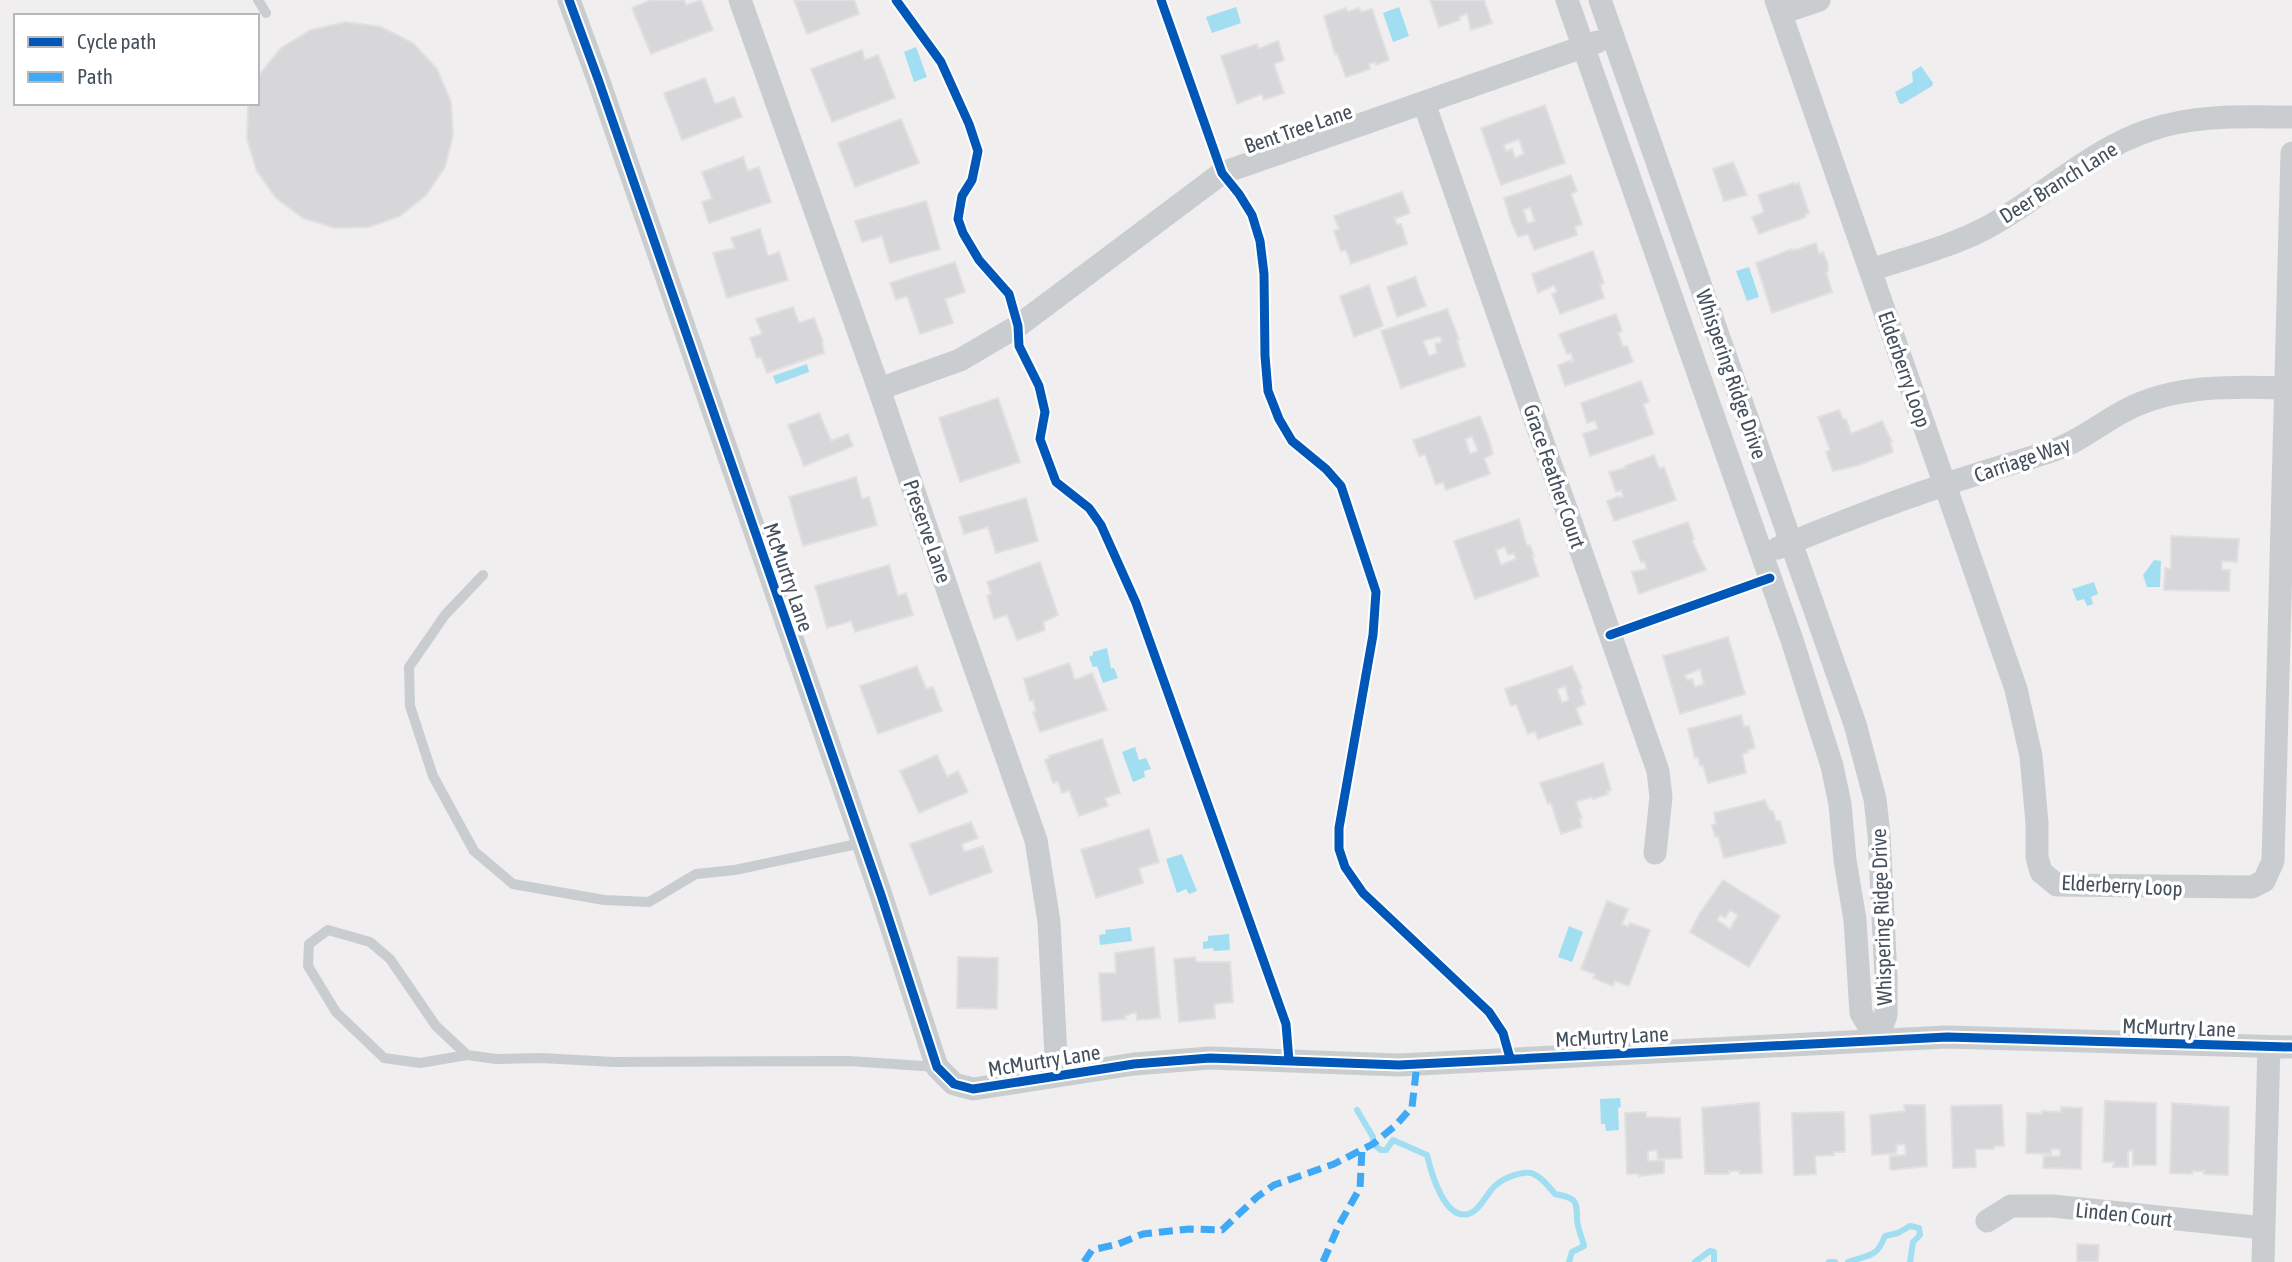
<svg xmlns="http://www.w3.org/2000/svg" width="2292" height="1262" font-family="'Asap Condensed',sans-serif">
	<style>
		.water { fill: #a2def2 }
		.lines { fill: none; stroke-linecap: round; stroke-linejoin: round }
		.stream { stroke: #a2def2; stroke-width: 6 }
		.building { fill: #d7d6d9; stroke: #e1e0e1; stroke-width: 2; fill-rule: evenodd }
		.lane { stroke: #cacdd0; stroke-width: 10 }
		.street { stroke: #cacdd0; stroke-width: 23 }
		.quiet { stroke: #3fa9f5; stroke-width: 7; stroke-dasharray: 14 7; stroke-linecap: butt }
		.cycleway-casing { stroke: #fff; stroke-width: 13 }
		.cycleway { stroke: #0057b8; stroke-width: 9 }
		.labels { text-anchor: middle; dominant-baseline: central; stroke-width: 7; stroke-linejoin: round; paint-order: stroke }
		.street-label { font-size: 21px; fill: #44505d; stroke: #fff }
	</style>
	<rect width="100%" height="100%" fill="#f0eeee"/>
	<path class="water" d="M1236 7 1241 23 1212 33 1206 17Z
		M1399 7 1409 36 1393 42 1383 13Z
		M916 47 927 77 914 82 904 52Z
		M1921 66 1933 83 1932 86 1902 104 1899 103 1895 92 1913 82 1912 72Z
		M1749 267 1759 297 1747 301 1736 271Z
		M807 364 809 372 776 384 773 376Z
		M2154 560 2161 561 2160 587H2147L2143 575Z
		M2094 582 2098 594 2091 597 2093 604 2087 606 2084 599 2077 601 2072 589Z
		M1107 648 1111 668H1114L1118 678 1103 683 1097 666 1093 667 1089 657 1093 655V652Z
		M1135 747 1139 760 1146 758 1151 769 1144 771 1145 777 1133 782 1122 752Z
		M1182 854 1197 891 1189 894 1186 889 1177 893 1166 859Z
		M1569 926 1583 932 1572 962 1558 957Z
		M1130 927 1132 941 1100 945 1099 935 1106 934 1105 930Z
		M1229 934 1230 950 1214 951 1213 948 1203 949V942L1208 941V936Z
		M1620 1098 1621 1107 1618 1108 1619 1130 1606 1131 1605 1124H1601L1600 1099Z"/>
	<g class="lines">
		<path class="stream" d="M1357 1110 1373 1137V1144L1381 1150H1386L1393 1140 1427 1155C1431 1172 1445 1224 1471 1213 1483 1207 1486 1193 1496 1185 1504 1178 1521 1171 1531 1173 1541 1176 1549 1187 1555 1194 1575 1198 1577 1199 1577 1219 1577 1227 1582 1237 1584 1246L1572 1252 1569 1262
			M1695 1262 1710 1251 1714 1252V1262
			M1829 1262H1835
			M1848 1262C1869 1254 1876 1259 1885 1236L1898 1233 1910 1226 1919 1228 1920 1235 1913 1242 1910 1262"/>
	</g>
	<path class="building" d="M651 0H684L686 5 701 0 713 30 651 54 632 8Z
		M794 0H854L859 14 807 34Z
		M1430 0H1484L1492 23 1471 30 1467 13 1459 17 1460 20 1439 27Z
		M1346 8 1348 12 1358 8 1362 12 1372 9 1389 60 1376 65 1375 62 1369 64 1370 69 1346 77 1337 53 1335 54 1324 16Z
		M346 22 381 27 413 43 437 69 451 102 453 135 445 167 426 195 400 216 369 227 335 228 303 218 276 198 257 171 247 139 248 105 249 103H257V81L260 74 281 48 311 30Z
		M1278 41 1284 60 1274 64 1284 93 1264 100 1262 94 1237 104 1221 56 1257 44 1258 49Z
		M862 50 865 60 878 55 895 98 832 122 811 69Z
		M705 78 715 104 734 97 742 117 682 140 664 93Z
		M1545 105 1565 163 1501 185 1481 128ZM1519 139 1524 154 1515 158 1512 149 1506 151 1504 145Z
		M901 119 919 163 855 187 838 143Z
		M743 157 748 171 759 167 771 202 709 223 702 202 712 199 702 172Z
		M1733 162 1747 195 1724 201 1713 169Z
		M1571 175 1577 191 1571 194 1582 224 1575 227 1577 235 1534 250 1528 234 1518 237 1511 222 1504 198ZM1530 207 1535 221 1528 224 1523 210Z
		M1794 183 1795 185 1799 183 1809 213 1805 214 1806 217 1759 234 1752 217 1764 212 1758 195Z
		M1402 192 1410 213 1396 218 1394 216 1397 225 1401 224 1407 244 1351 264 1346 250 1341 251 1334 231 1339 229 1334 216Z
		M926 201 940 249 890 263 882 236 862 242 855 221Z
		M760 229 768 256 779 252 788 280 727 298 713 253 735 248 731 238Z
		M1816 243 1819 254 1823 252 1828 265V271L1826 272 1832 292 1772 313 1756 263 1792 249V251Z
		M1593 251 1604 283 1600 285 1604 298 1560 314 1552 294 1557 292 1554 285 1538 293 1532 274Z
		M955 262 965 292 945 299 953 323 920 334 907 296 896 300 890 283Z
		M1415 277 1426 306 1397 317 1387 287Z
		M1369 285 1383 326 1354 337 1340 296Z
		M793 307 799 323 814 318 823 342 822 343 824 353 767 373 761 357 757 358 750 338 762 334 756 319Z
		M1447 309 1459 339 1457 340 1465 366 1401 388 1381 331ZM1440 336 1442 342 1435 344 1437 353 1429 356 1423 341Z
		M1616 314 1622 331 1618 333 1623 347 1627 346 1633 362 1565 386 1558 365 1571 360V362L1574 361 1571 353 1567 354 1559 334Z
		M1641 381 1649 402 1643 404 1654 434 1590 456 1583 434 1598 429 1595 421 1587 423 1581 403Z
		M998 398 1020 462 960 482 939 418Z
		M1839 410 1843 419H1846L1851 434 1882 421 1892 442H1890L1893 452 1859 465 1833 471 1826 452 1830 450 1818 417Z
		M819 413 831 441 848 434 853 446 804 466 788 425Z
		M1480 416 1489 439 1493 454 1484 458 1490 474 1446 490 1443 482 1436 485 1425 454 1419 456 1413 440ZM1472 436 1478 451 1470 454 1465 439Z
		M1654 455 1659 469 1664 467 1676 500 1614 521 1607 501 1619 496 1620 498 1623 497 1621 490 1616 492 1609 472 1626 468 1625 466Z
		M856 477 862 499 869 497 877 525 803 546 789 497Z
		M1026 498 1038 541 996 553 988 527 964 534 959 517Z
		M1519 519 1527 546 1530 545 1534 556H1532L1539 576 1475 599 1454 541ZM1505 547 1508 555 1514 553 1516 559 1501 565 1496 550Z
		M1688 522 1694 539 1692 541 1706 570 1639 594 1632 572 1647 569 1644 561 1641 562 1633 541Z
		M2171 536 2239 539 2237 562 2222 561V570H2230L2229 591 2164 590 2165 568 2171 569Z
		M1040 562 1058 615 1043 622 1045 630 1017 640 1007 615 994 619 987 596 991 594 987 582Z
		M889 565 898 596 906 593 913 615 855 632 851 621 827 628 815 586Z
		M1728 637 1745 694 1680 714 1663 656ZM1700 669 1704 684 1695 687 1692 679 1687 680 1685 675Z
		M1069 663 1075 680 1092 673 1107 710 1040 732 1033 712 1036 711 1033 700 1030 701 1024 679Z
		M917 666 926 689 933 687 942 711 878 734 860 686Z
		M1572 666 1582 688 1580 689 1585 704 1576 708 1582 724 1538 739 1535 731 1528 734 1516 704 1511 706 1505 689ZM1565 686 1569 700 1562 703 1557 689Z
		M1741 715 1744 727 1749 726 1755 748 1747 750 1748 753 1742 754 1746 773 1708 783 1703 765 1700 766 1698 757 1695 758 1688 729Z
		M1102 739 1120 793 1105 798 1108 806 1079 816 1069 790 1062 793 1058 781 1053 783 1045 760 1050 758 1049 756Z
		M937 755 947 777 958 771 968 792 919 813 900 771Z
		M1603 763 1611 790 1607 791 1608 794 1593 799 1592 797 1576 802 1582 818 1579 819 1582 827 1561 834 1551 803 1548 804 1540 783Z
		M1765 800 1769 810 1773 811 1776 821H1780L1786 843 1724 858 1718 836 1715 837 1712 825 1716 824 1714 813Z
		M971 822 978 838 962 844 964 852 983 846 992 872 930 895 910 844Z
		M1149 829 1159 862 1139 868 1143 883 1096 898 1081 850Z
		M1723 880 1780 916 1749 967 1690 932 1700 913ZM1730 910 1738 915 1730 929 1717 920 1720 915 1725 918Z
		M1607 901 1628 909 1622 924 1628 927 1630 923 1650 930 1629 986 1615 981 1613 986 1593 978 1595 974 1581 969Z
		M1154 947 1160 1018 1137 1020 1136 1012 1125 1016 1126 1019 1102 1021 1099 973H1116L1115 953Z
		M958 957 998 958 997 1009 957 1008Z
		M1195 957 1196 962H1230L1233 1002 1214 1004 1215 1018 1179 1022 1174 959Z
		M2105 1101 2156 1103V1165H2133V1150L2128 1151V1167H2113L2114 1162H2103Z
		M1759 1102 1762 1173 1740 1174V1171H1729V1174H1705L1702 1108Z
		M2172 1103 2229 1107 2228 1175 2204 1174V1171H2192V1174L2170 1173Z
		M1904 1105H1925L1927 1166 1893 1170 1890 1169V1156L1906 1155 1905 1144 1897 1145 1896 1153 1872 1155 1870 1115 1905 1111Z
		M2002 1105 2004 1146H1994V1149H1975L1976 1167 1953 1168 1951 1106Z
		M2061 1107 2082 1108 2081 1169 2043 1168 2044 1156H2060V1149H2051V1154L2026 1153 2027 1113 2042 1114V1111L2061 1112Z
		M1646 1112V1117L1680 1118 1682 1158 1658 1159 1657 1150 1648 1151V1161L1664 1160V1173L1639 1176V1174H1627L1625 1113Z
		M1844 1112 1845 1152H1834V1155L1815 1156 1816 1174 1794 1175 1792 1113Z
		M2077 1244 2099 1245 2098 1262H2077Z"/>
	<g class="lines">
		<path class="lane" d="M258 0 266 13
			M483 575 445 615 409 667 410 706 433 776 474 851 513 884 604 900 649 902 696 874 735 870 862 843
			M467 1055 420 1063 384 1058 336 1012 308 966 309 944 328 930 370 942 390 959 436 1026 467 1055 496 1059 541 1058 613 1062 849 1061 937 1067"/>
		<path class="street" d="M569 0 598 79 881 895 937 1067 954 1084 973 1089 1134 1064 1210 1058 1399 1065 1947 1037 2292 1047
			M740 0 879 389 952 603 1036 840 1049 922 1057 1075
			M1567 0 1792 640 1832 766 1840 804 1845 860 1855 920 1861 1013 1877 1040
			M1600 0 1855 724 1875 799 1879 835 1886 978V1015L1877 1040
			M1776 0 2016 689 2031 756 2037 823V857L2041 872 2057 885 2252 887 2264 881 2273 861 2292 153
			M1781 13 1819 0
			M1424 103 1658 771 1661 797 1655 853
			M1871 270C1909 257 1950 247 1986 228 2042 198 2089 150 2150 130 2197 114 2243 117 2292 117
			M879 389 960 360 1018 326 1222 173 1597 42
			M1778 548C1833 525 1890 503 1947 484 1982 472 2018 462 2054 450 2081 441 2102 422 2128 409 2175 385 2234 386 2285 388
			M1987 1221 2011 1206H2053L2264 1228
			M2263 1262 2269 1047"/>
		<path class="quiet" d="M1084 1262 1092 1250 1118 1244 1143 1234 1189 1229 1222 1230 1257 1197 1274 1185 1334 1164 1373 1144 1395 1126 1412 1107 1417 1064
			M1323 1262 1339 1225 1360 1188 1362 1149"/>
		<defs>
			<path id="cycleway" d="M569 0 598 79 881 895 937 1067 954 1084 973 1089 1134 1064 1210 1058 1399 1065 1947 1037 2292 1047
				M896 0 941 62 969 124 978 151 972 180 962 196 958 219 963 233 979 260 1009 294 1018 326 1019 346 1039 386 1045 412 1040 439 1056 482 1089 508 1101 525 1136 603 1286 1024 1289 1061
				M1161 0 1222 173 1239 194 1252 215 1260 241 1264 274 1265 356 1268 391 1279 419 1292 441 1326 469 1341 486 1376 592 1373 635 1339 828V849L1345 867 1363 893 1489 1012 1503 1033 1510 1058
				M1610 635 1770 578"/>
		</defs>
		<use href="#cycleway" class="cycleway-casing"/>
		<use href="#cycleway" class="cycleway"/>
	</g>
	<g class="labels">
		<g class="street-label">
			<text transform="translate(1298 128) rotate(-19)">Bent Tree Lane</text>
			<text transform="translate(2058 182) rotate(-32)">Deer Branch Lane</text>
			<text transform="translate(1905 369) rotate(71)">Elderberry Loop</text>
			<text transform="translate(1732 374) rotate(71)">Whispering Ridge Drive</text>
			<text transform="translate(2022 459) rotate(-19)">Carriage Way</text>
			<text transform="translate(1555 476) rotate(71)">Grace Feather Court</text>
			<text transform="translate(928 531) rotate(71)">Preserve Lane</text>
			<text transform="translate(789 577) rotate(71)">McMurtry Lane</text>
			<text transform="translate(2122 885) rotate(3)">Elderberry Loop</text>
			<text transform="translate(1881 917) rotate(-92)">Whispering Ridge Drive</text>
			<text transform="translate(2179 1027) rotate(2)">McMurtry Lane</text>
			<text transform="translate(1612 1036) rotate(-3)">McMurtry Lane</text>
			<text transform="translate(1044 1060) rotate(-9)">McMurtry Lane</text>
			<text transform="translate(2124 1214) rotate(6)">Linden Court</text>
		</g>
	</g>
	<rect x="14" y="14" width="245" height="91" fill="#ffffff" stroke="#b4b9be" stroke-width="2"/>
	<rect x="28" y="37" width="35" height="10" fill="#0057b8" stroke="#b4b9be" stroke-width="2"/>
	<text x="77" y="49" font-size="21" fill="#44505d">Cycle path</text>
	<rect x="28" y="72" width="35" height="10" fill="#3fa9f5" stroke="#b4b9be" stroke-width="2"/>
	<text x="77" y="84" font-size="21" fill="#44505d">Path</text>
</svg>
